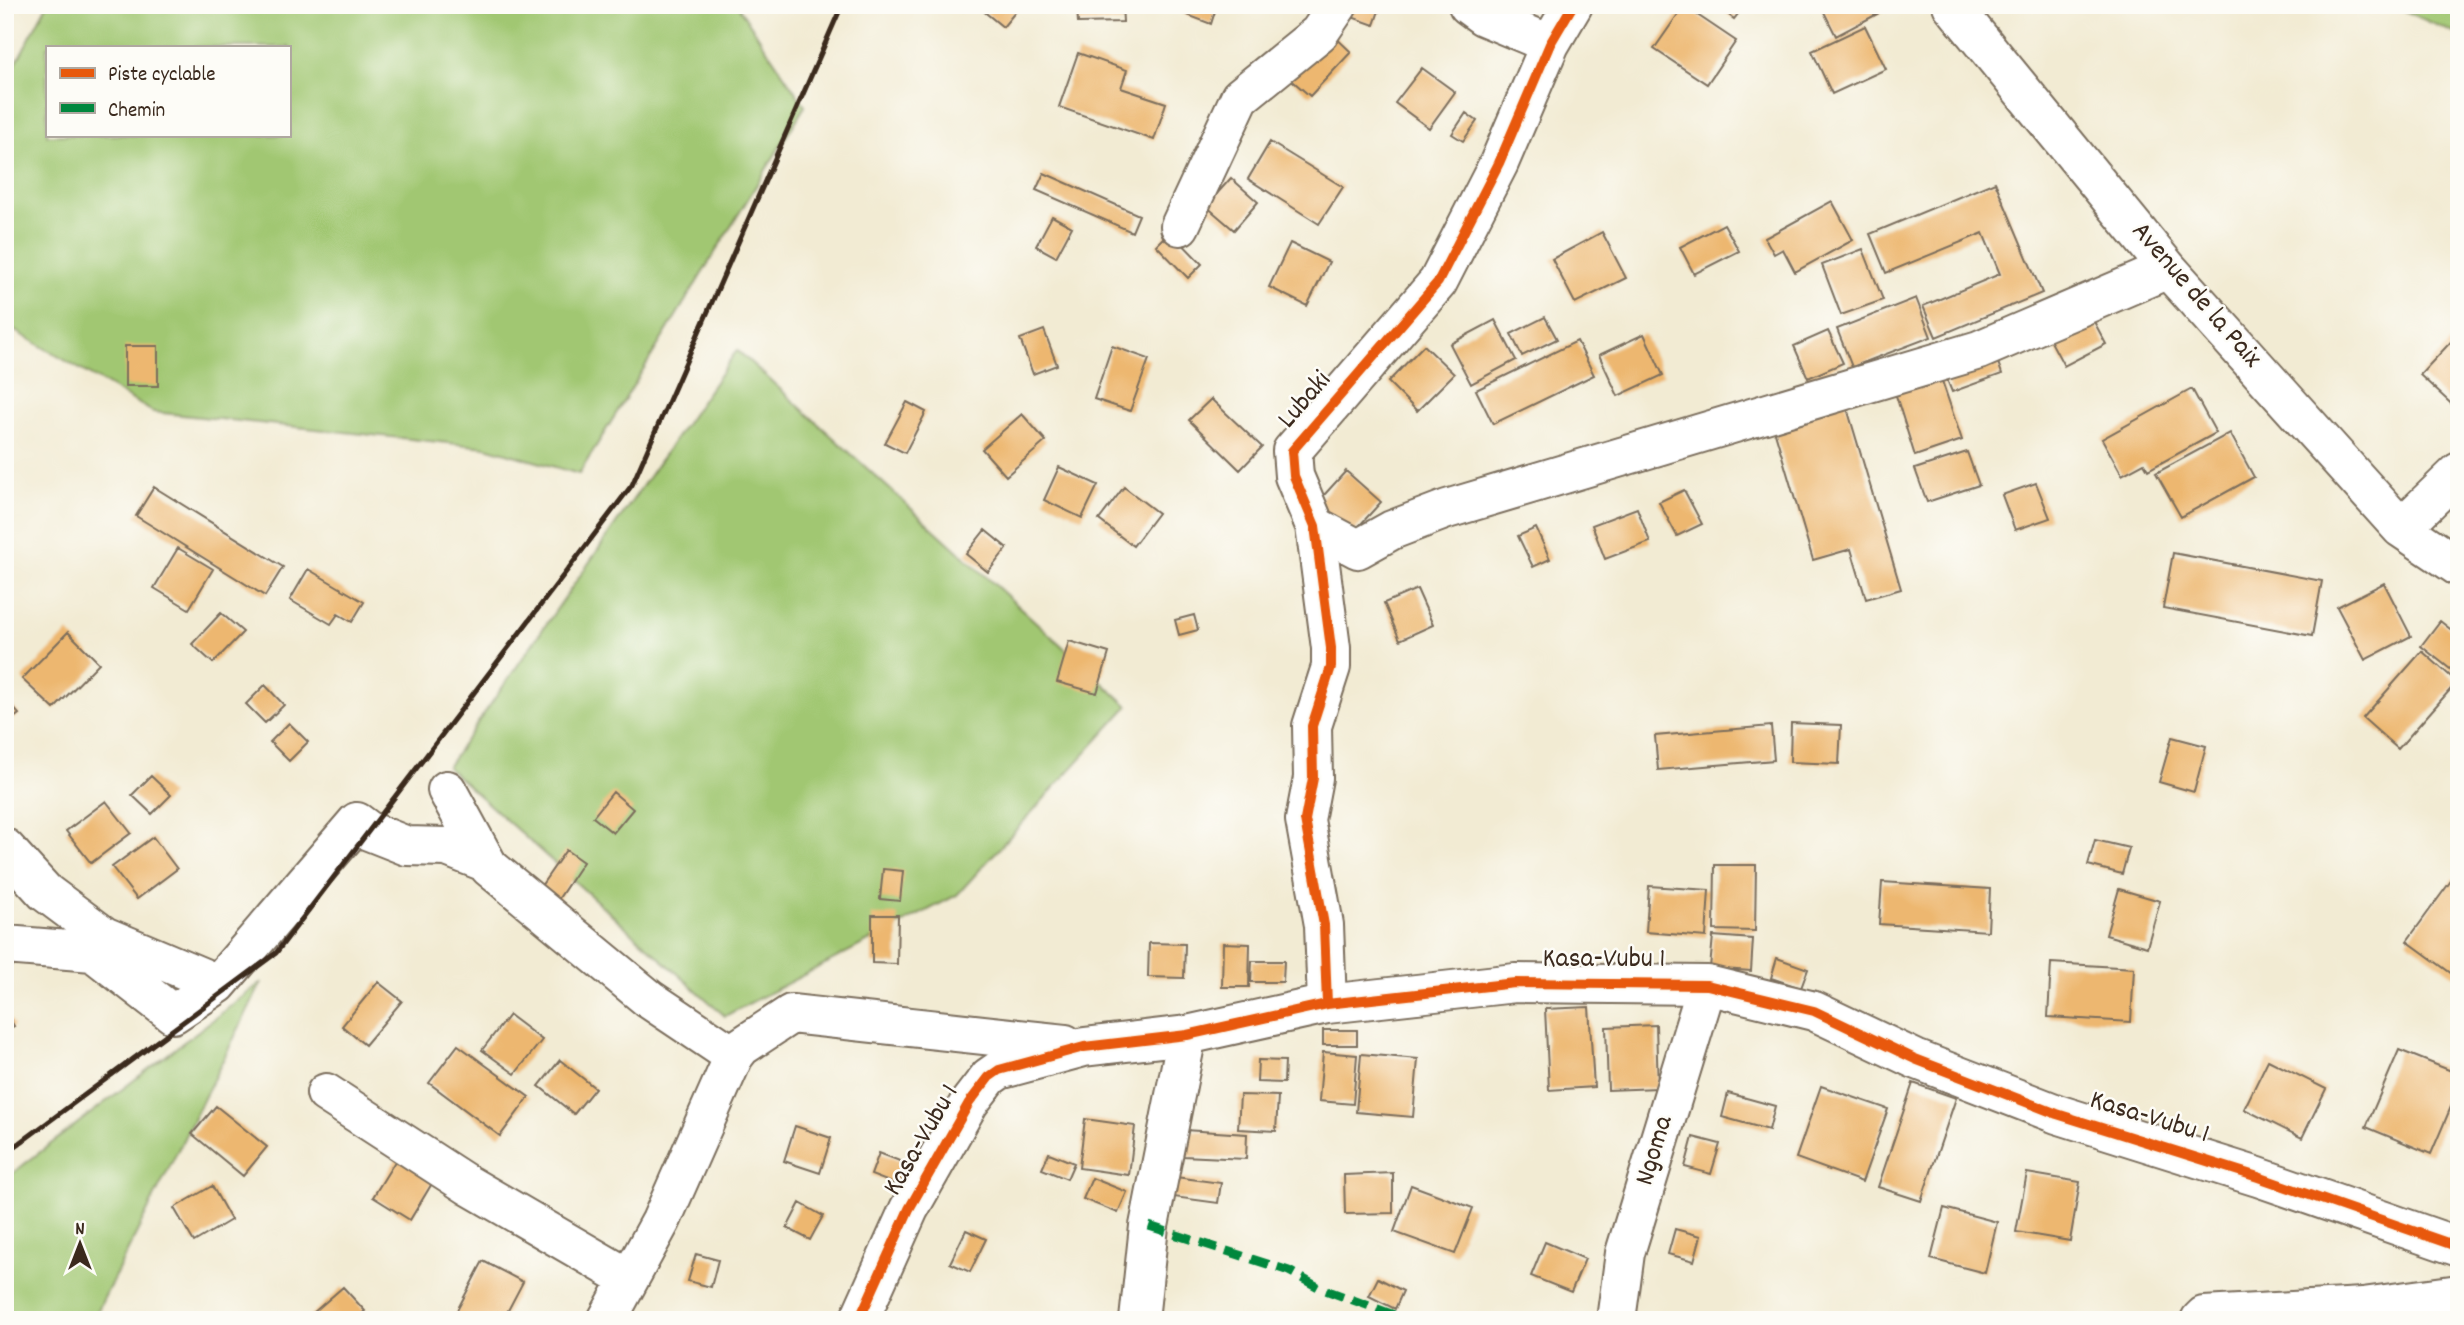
<svg xmlns="http://www.w3.org/2000/svg" width="2464" height="1325" font-family="Dekko,sans-serif">
	<style>
		.green { fill: #a1c772; stroke: #6e7848; stroke-width: 2; fill-rule: evenodd }
		.building { fill: #edb770 }
		.lines { fill: none; stroke-linecap: round; stroke-linejoin: round }
		.minor-casing { stroke: #7b6e5d; stroke-width: 42 }
		.minor { stroke: #fff; stroke-width: 38 }
		.rail { stroke: #3b2a1e; stroke-width: 5 }
		.quiet { stroke: #00873e; stroke-width: 9; stroke-dasharray: 18 9; stroke-linecap: butt }
		.cycleway-casing { stroke: #fdfcf7; stroke-width: 15 }
		.cycleway { stroke: #e8590c; stroke-width: 10 }
		.labels { text-anchor: middle; dominant-baseline: central; stroke-width: 5; stroke-linejoin: round; paint-order: stroke }
		.street-label { font-size: 28px; fill: #3b2a1e; stroke: #fdfcf7 }
	</style>
	<rect width="100%" height="100%" fill="#fdfcf7"/>
	<filter id="ink" filterUnits="userSpaceOnUse"><feTurbulence type="fractalNoise" baseFrequency=".0143" numOctaves="2"/><feDisplacementMap in="SourceGraphic" scale="14" xChannelSelector="R" yChannelSelector="G"/><feConvolveMatrix kernelMatrix="1 2 1 2 8 2 1 2 1" color-interpolation-filters="sRGB"/></filter>
	<filter id="wash" filterUnits="userSpaceOnUse"><feTurbulence type="fractalNoise" baseFrequency=".00686" numOctaves="4" result="noise"/><feDisplacementMap in="SourceGraphic" scale="28" xChannelSelector="R" yChannelSelector="G"/><feGaussianBlur stdDeviation="1.57" result="paint"/><feColorMatrix in="noise" values="0 0 0 0 0 0 0 0 0 0 0 0 0 0 0 0 0 1.4 0 .05"/><feComposite in="paint" operator="in"/></filter>
	<g filter="url(#wash)">
		<rect width="100%" height="100%" fill="#f2ebd3"/>
		<path class="green" d="M47 5H737L805 106 579 474 486 447 153 412 5 325V84ZM47 47H289V135H47Z
			M2391 5H2459V35Z
			M737 350 1128 706 957 895 725 1016 447 767Z
			M262 982 93 1320H5V1179Z"/>
		<g id="blocks">
			<path class="building" d="M984 5H1021L1003 27 981 9Z
				M1077 5H1122L1123 22 1078 23Z
				M1184 5H1217L1211 24 1182 13Z
				M1349 5H1381L1374 25 1346 15Z
				M1716 5H1745L1734 19Z
				M1827 5H1880L1883 11 1836 36 1822 8Z
				M1684 6 1736 41 1707 84 1654 49Z
				M1865 26 1886 69 1832 94 1812 51Z
				M1329 31 1351 52 1310 96 1287 76Z
				M1078 53 1127 70 1121 88 1166 103 1154 140 1059 107Z
				M1422 68 1455 92 1429 128 1395 103Z
				M1466 113 1477 121 1463 141 1452 134Z
				M1270 142 1343 187 1319 224 1248 179Z
				M1044 173 1139 215 1132 232 1036 190Z
				M1231 178 1258 202 1234 230 1206 206Z
				M1995 182 2042 293 1936 337 1923 306 2000 274 1983 233 1886 273 1870 234Z
				M1832 201 1853 240 1795 272 1783 249 1774 254 1765 238Z
				M1052 216 1072 227 1056 257 1036 246Z
				M1724 224 1739 251 1694 274 1680 247Z
				M1170 231 1202 264 1188 278 1156 245Z
				M1602 232 1626 278 1575 303 1552 259Z
				M1290 243 1329 262 1307 306 1269 287Z
				M1863 249 1883 300 1841 315 1822 265Z
				M1916 298 1931 337 1852 367 1837 329Z
				M2090 314 2106 344 2064 366 2048 336Z
				M1545 317 1557 339 1522 356 1511 334Z
				M1495 320 1516 360 1471 384 1450 344Z
				M1044 330 1057 365 1033 374 1020 339Z
				M1828 331 1843 363 1808 378 1794 346Z
				M2459 333V411L2420 375Z
				M1644 334 1663 375 1618 396 1599 355Z
				M1577 341 1594 375 1493 424 1476 390Z
				M1424 345 1454 374 1417 411 1388 382Z
				M125 346H158V386H125Z
				M1112 346 1149 359 1130 411 1094 399Z
				M1994 351 2002 374 1952 392 1943 370Z
				M1939 372 1962 440 1915 456 1893 386Z
				M2192 389 2216 433 2148 470 2144 463 2122 475 2102 439Z
				M1844 398 1901 589 1866 599 1851 549 1813 560 1771 419Z
				M1211 399 1262 447 1240 470 1189 420Z
				M907 402 926 412 905 453 885 443Z
				M1022 414 1046 441 1006 476 982 449Z
				M2230 433 2254 477 2181 517 2156 473Z
				M1967 452 1979 485 1927 502 1915 469Z
				M1059 467 1098 485 1082 518 1044 500Z
				M1346 471 1381 502 1349 537 1314 506Z
				M2036 483 2050 518 2015 530 2002 495Z
				M154 487 283 567 265 596 136 516Z
				M1124 487 1158 513 1133 546 1099 520Z
				M1684 490 1702 524 1677 536 1659 502Z
				M1637 508 1650 542 1605 559 1592 525Z
				M1536 528 1550 559 1533 567 1518 536Z
				M985 530 1007 548 988 572 966 554Z
				M178 548 213 569 189 609 154 588Z
				M2173 553 2322 581 2312 636 2163 608Z
				M308 569 364 602 352 622 338 614 331 624 290 600Z
				M2384 583 2411 636 2365 660 2337 607Z
				M1417 589 1433 625 1400 640 1384 603Z
				M221 613 243 632 213 663 192 644Z
				M1194 615 1198 630 1179 635 1175 620Z
				M2440 621 2459 636V676L2421 646Z
				M68 632 99 663 54 709 22 679Z
				M1069 641 1109 653 1097 693 1057 682Z
				M2422 651 2457 682 2398 749 2363 718Z
				M265 685 284 705 265 723 246 704Z
				M5 698 19 714 5 725Z
				M289 723 308 742 289 761 270 742Z
				M1791 723 1841 725 1839 764 1790 762Z
				M1771 726 1774 760 1658 770 1655 736Z
				M2172 737 2206 746 2194 792 2159 782Z
				M151 776 171 795 152 814 132 795Z
				M613 792 633 809 613 833 593 817Z
				M106 801 131 833 91 863 66 831Z
				M153 837 177 869 137 899 112 867Z
				M2095 840 2129 848 2122 874 2088 865Z
				M566 850 583 862 557 901 539 889Z
				M1715 865H1756L1755 931 1714 930Z
				M883 869 903 871 900 901 880 899Z
				M2453 878 2459 882V979L2407 941Z
				M1882 882 1990 889 1988 931 1879 924Z
				M1649 886 1709 890 1706 937 1646 932Z
				M2119 889 2160 901 2147 947 2106 935Z
				M872 915H898L897 964 872 963Z
				M1713 936 1753 939 1751 971 1710 968Z
				M1149 943 1185 944 1184 978 1148 977Z
				M1223 943 1250 944 1249 987H1222Z
				M1777 958 1808 969 1801 988 1771 978Z
				M1252 961H1284L1283 982H1251Z
				M2051 963 2134 968 2131 1022 2048 1017Z
				M378 982 402 1001 365 1045 342 1026Z
				M1589 1007 1594 1087 1549 1090 1545 1009Z
				M5 1010 14 1026 5 1031Z
				M509 1015 542 1040 515 1074 482 1050Z
				M1656 1025 1658 1088 1608 1090 1606 1027Z
				M1323 1030H1357V1045H1323Z
				M458 1045 529 1097 500 1136 429 1083Z
				M2399 1050 2459 1074V1088L2431 1154 2366 1127Z
				M1323 1052 1357 1055 1353 1104 1319 1101Z
				M1361 1054 1418 1059 1413 1117 1356 1112Z
				M560 1060 595 1088 574 1114 539 1086Z
				M1258 1060 1285 1061 1284 1083 1257 1082Z
				M2268 1060 2326 1089 2302 1138 2244 1109Z
				M1913 1083 1956 1098 1921 1201 1878 1187Z
				M1821 1086 1888 1109 1862 1182 1796 1158Z
				M1728 1093 1775 1106 1769 1130 1722 1117Z
				M1240 1095 1278 1096 1276 1131 1238 1129Z
				M216 1106 267 1147 243 1176 192 1134Z
				M1085 1119 1135 1126 1129 1175 1079 1168Z
				M795 1126 831 1138 820 1173 784 1161Z
				M1184 1130 1247 1134 1246 1159 1183 1156Z
				M1693 1137 1720 1144 1711 1174 1685 1167Z
				M879 1153 905 1163 897 1185 871 1175Z
				M1049 1153 1074 1163 1067 1179 1042 1169Z
				M397 1158 434 1180 410 1220 373 1197Z
				M1393 1173V1213L1345 1214 1344 1175Z
				M2027 1173 2080 1182 2070 1241 2016 1232Z
				M1168 1176 1221 1183 1218 1203 1166 1196Z
				M1092 1178 1127 1192 1118 1213 1083 1199Z
				M1411 1185 1473 1208 1455 1254 1394 1232Z
				M212 1186 231 1220 194 1242 174 1208Z
				M800 1203 823 1216 810 1240 787 1228Z
				M1944 1208 1997 1222 1985 1273 1931 1259Z
				M1675 1229 1701 1236 1694 1261 1668 1254Z
				M966 1230 986 1239 970 1272 950 1263Z
				M1545 1242 1585 1259 1571 1292 1531 1276Z
				M696 1254 718 1260 711 1287 688 1281Z
				M483 1261 523 1282 503 1320H452Z
				M1378 1278 1403 1291 1395 1309 1369 1296Z
				M343 1287 365 1311 355 1320H305Z"/>
		</g>
	</g>
	<g filter="url(#ink)">
		<use href="#blocks" fill-opacity="0" stroke="#7b6e5d" stroke-width="2"/>
		<g class="lines">
			<defs>
				<path id="minor" d="M1468 5 1483 16 1550 44
					M1952 5 2168 269 2401 528 2459 567
					M1180 226 1240 97 1319 33 1338 5
					M1315 526 1358 549 1392 530 1447 509 1979 350 2168 269
					M2401 528 2459 472
					M447 790 489 867 649 999 734 1056
					M5 848 45 892 104 936 218 984
					M5 945 93 952 173 1014 218 984 357 822 369 831 407 846 447 847 485 862
					M1327 1004 1324 925 1305 820 1313 778 1312 726 1331 667V648L1315 526 1294 476 1292 451 1438 282 1499 163 1550 44 1573 5
					M326 1093 468 1185 628 1278
					M607 1320 661 1221 734 1056 741 1047 791 1014 1065 1044
					M859 1320 909 1209 969 1103 989 1077 999 1070 1084 1047 1187 1035 1327 1004 1515 983 1707 985 1814 1011 1915 1059 2057 1114 2258 1177 2459 1247
					M1139 1320 1149 1226 1187 1035
					M1616 1320 1625 1253 1707 985
					M2200 1320 2204 1316 2363 1307 2459 1294"/>
			</defs>
			<use href="#minor" class="minor-casing"/>
			<use href="#minor" class="minor"/>
			<path class="rail" d="M5 1154 276 953 632 485 842 5"/>
			<path class="quiet" d="M1149 1226 1289 1271 1320 1288 1408 1320"/>
			<defs>
				<path id="cycleway" d="M1327 1004 1324 925 1305 820 1313 778 1312 726 1331 667V648L1315 526 1294 476 1292 451 1438 282 1499 163 1550 44 1573 5
					M859 1320 909 1209 969 1103 989 1077 999 1070 1084 1047 1187 1035 1327 1004 1515 983 1707 985 1814 1011 1915 1059 2057 1114 2258 1177 2459 1247"/>
			</defs>
			<use href="#cycleway" class="cycleway-casing"/>
			<use href="#cycleway" class="cycleway"/>
		</g>
	</g>
	<g class="labels">
		<g class="street-label">
			<text transform="translate(2195 296) rotate(49)">Avenue de la Paix</text>
			<text transform="translate(1306 401) rotate(-49)">Lubaki</text>
			<text x="1604" y="961">Kasa-Vubu 1</text>
			<text transform="translate(2149 1119) rotate(17)">Kasa-Vubu 1</text>
			<text transform="translate(923 1141) rotate(-60)">Kasa-Vubu 1</text>
			<text transform="translate(1656 1151) rotate(-73)">Ngoma</text>
		</g>
	</g>
	<rect width="2464" height="1325" fill="none" stroke="#fdfcf7" stroke-width="28"/>
	<rect x="46" y="46" width="245" height="91" fill="#fdfcf7" stroke="#afa8a0" stroke-width="2"/>
	<rect x="60" y="68" width="35" height="10" fill="#e8590c" stroke="#afa8a0" stroke-width="2"/>
	<text x="108" y="80" font-size="21" fill="#3b2a1e">Piste cyclable</text>
	<rect x="60" y="103" width="35" height="10" fill="#00873e" stroke="#afa8a0" stroke-width="2"/>
	<text x="108" y="116" font-size="21" fill="#3b2a1e">Chemin</text>
	<g transform="translate(80 1244)" stroke="#fdfcf7" stroke-width="5" paint-order="stroke">
	<path d="M0-5L12 26L0 18L-12 26Z" fill="#3b2a1e"/>
	<text y="-10" font-size="19" font-weight="bold" text-anchor="middle" fill="#3b2a1e">N</text>
	</g>
</svg>
